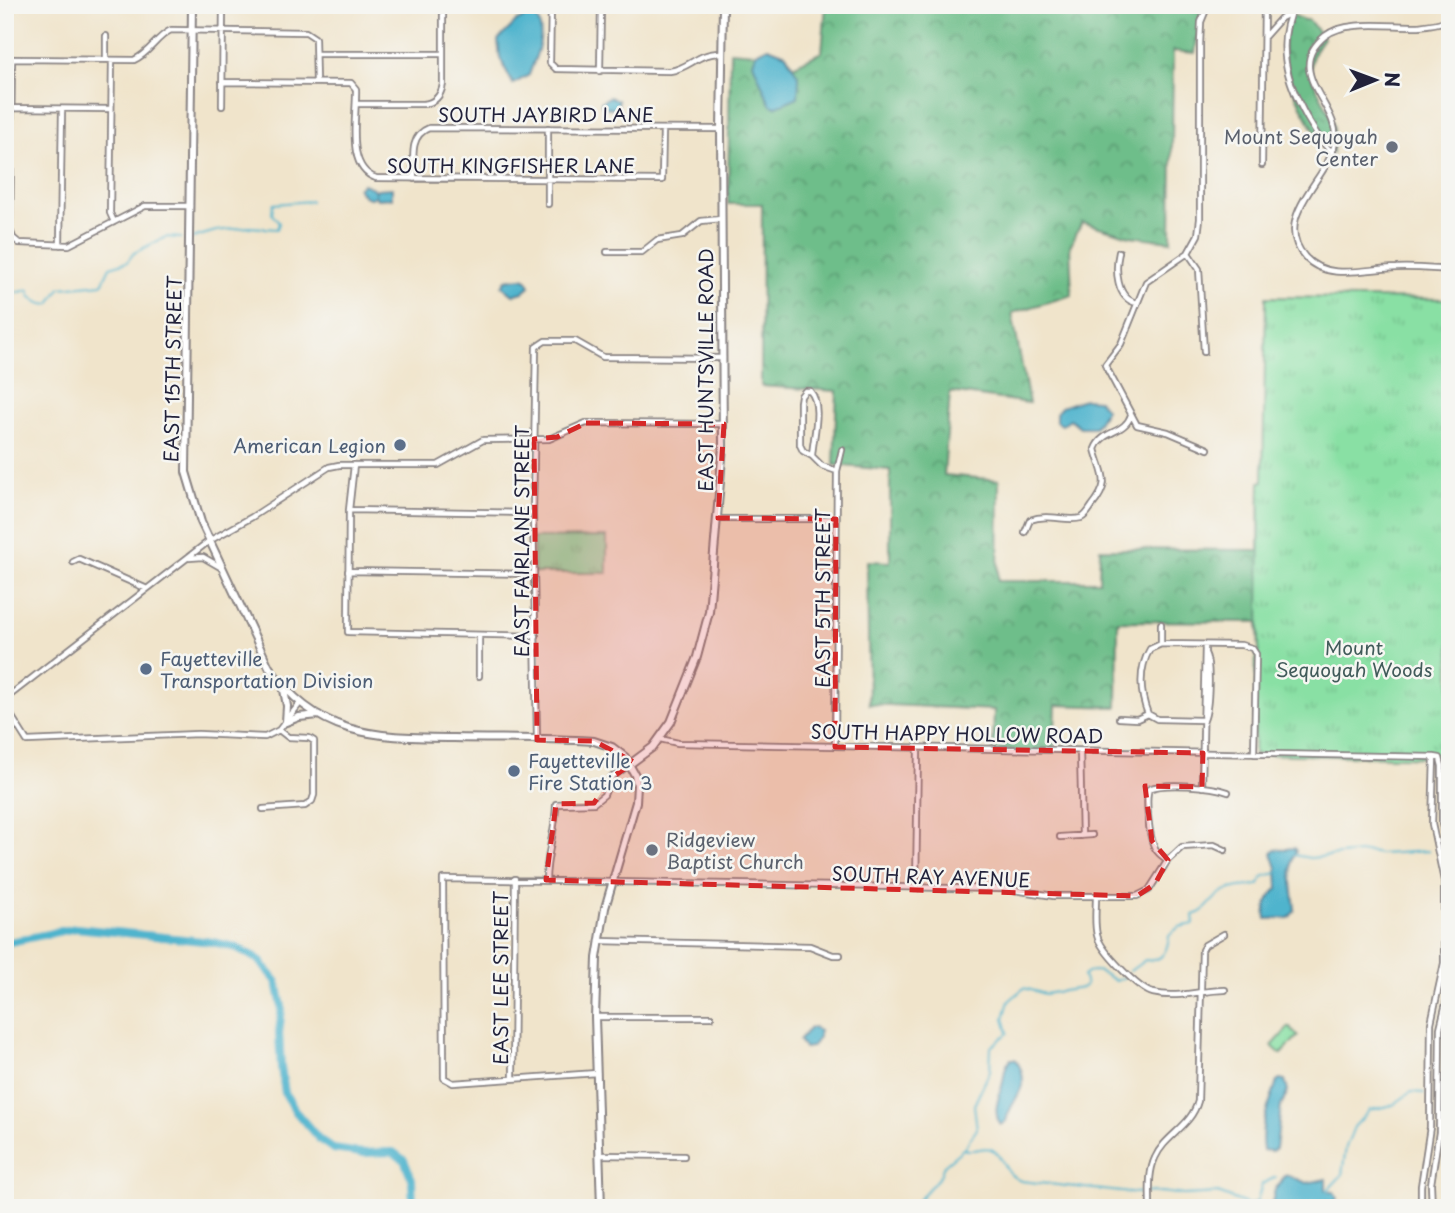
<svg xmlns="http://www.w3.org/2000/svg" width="1455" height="1213" font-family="'Playpen Sans',sans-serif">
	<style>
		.forest { fill: url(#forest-crowns); stroke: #487062; stroke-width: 2 }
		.park { fill: url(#park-tufts); stroke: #568170; stroke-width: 2 }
		.pitch { fill: #89e0a4; stroke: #568170; stroke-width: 2 }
		.water { fill: #4fb4cd; stroke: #386b84; stroke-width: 2 }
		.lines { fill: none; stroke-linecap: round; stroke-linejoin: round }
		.stream { stroke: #4fb4cd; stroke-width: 2 }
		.river { stroke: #4fb4cd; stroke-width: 8 }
		.minor-casing { stroke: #898383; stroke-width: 8 }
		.major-casing { stroke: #898383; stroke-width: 10 }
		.minor { stroke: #fff; stroke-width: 4.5 }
		.major { stroke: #fff; stroke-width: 6 }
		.marked { fill: #d62828; fill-opacity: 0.2; stroke: #d62828; stroke-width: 5; stroke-dasharray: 14 9; stroke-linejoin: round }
		.worship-dot { fill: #6b7280; stroke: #f6f6f2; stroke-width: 2.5 }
		.service-dot { fill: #5c6f8a; stroke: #f6f6f2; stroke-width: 2.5 }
		.labels { text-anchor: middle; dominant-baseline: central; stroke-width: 5; stroke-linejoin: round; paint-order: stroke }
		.street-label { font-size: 19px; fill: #22223b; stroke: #f6f6f2 }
		.worship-label { font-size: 19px; fill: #5b616d; stroke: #f6f6f2; text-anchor: end }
		.service-label { font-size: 19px; fill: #4e5e75; stroke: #f6f6f2; text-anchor: start }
		.park-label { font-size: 19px; fill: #415b5a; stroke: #f6f6f2 }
	</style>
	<defs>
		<pattern id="forest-crowns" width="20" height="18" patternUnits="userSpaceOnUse" patternTransform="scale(1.75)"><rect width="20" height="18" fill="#6ebe8a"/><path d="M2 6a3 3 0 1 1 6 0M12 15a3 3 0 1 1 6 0" fill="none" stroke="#5a9a72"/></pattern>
		<pattern id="park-tufts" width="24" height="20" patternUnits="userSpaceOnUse" patternTransform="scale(1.75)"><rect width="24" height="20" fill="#89e0a4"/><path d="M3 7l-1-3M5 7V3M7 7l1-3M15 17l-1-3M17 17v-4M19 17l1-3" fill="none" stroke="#76c08e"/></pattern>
	</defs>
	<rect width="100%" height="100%" fill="#f6f6f2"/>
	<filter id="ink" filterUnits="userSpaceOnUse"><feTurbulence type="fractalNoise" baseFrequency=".0143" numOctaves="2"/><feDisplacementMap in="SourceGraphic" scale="14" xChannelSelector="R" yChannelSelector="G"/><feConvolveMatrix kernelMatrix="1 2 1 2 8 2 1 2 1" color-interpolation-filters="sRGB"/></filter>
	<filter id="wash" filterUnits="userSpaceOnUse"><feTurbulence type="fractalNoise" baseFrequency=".00686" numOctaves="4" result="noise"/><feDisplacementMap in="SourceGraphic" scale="28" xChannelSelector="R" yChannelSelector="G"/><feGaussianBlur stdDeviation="1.57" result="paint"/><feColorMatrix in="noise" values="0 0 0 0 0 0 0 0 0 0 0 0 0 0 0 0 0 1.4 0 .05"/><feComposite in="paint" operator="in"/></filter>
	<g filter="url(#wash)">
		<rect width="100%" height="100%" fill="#f0e4cb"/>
		<path class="forest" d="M826 5H1148L1149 8 1202 10 1195 53 1173 51 1171 241 1130 236 1082 222 1070 246 1072 295 1012 313 1029 403 950 392 944 475 999 480 998 581H1099L1100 549 1259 550 1260 482 1263 481 1450 758 1256 654 1259 652 1258 622 1118 621 1117 707 1056 705 1054 751 993 750 994 710 869 704 867 561 890 562V470L834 465 837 391 761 386 762 204H728L730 51 756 53 768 47 786 54 793 66 822 52Z
			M1290 14 1304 20H1309L1323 38C1296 73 1320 86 1332 120 1336 129 1333 143 1333 153 1311 132 1286 82 1284 51 1283 40 1288 25 1290 14Z"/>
		<path class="park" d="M1266 297 1450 299V758L1254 754 1256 654 1259 652 1260 482 1263 481Z
			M607 537V573H534L533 538Z"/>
		<path class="pitch" d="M1289 1027 1298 1036 1281 1054 1272 1046Z"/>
		<path class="water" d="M530 14 535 15C548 33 535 58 529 75L513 84 500 58 498 40 517 21Z
			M768 47 786 54 789 60 799 77 798 97 775 107 770 104 753 63 756 53Z
			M609 97 618 100V109L602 107 601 102Z
			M363 184 373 188 375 192 377 189 392 188V198L377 199 375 195 372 198C363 198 362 193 358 188Z
			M521 278 526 279 530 286 523 292 513 295 502 286 506 280Z
			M1084 399 1098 400 1106 409 1095 427H1080L1070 419 1062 425 1056 421V413L1061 407Z
			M1294 848 1296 851C1287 865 1294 894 1295 910L1289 918 1266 919C1264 905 1269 897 1278 888L1277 868 1272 853 1274 850Z
			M810 1028H813L819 1031V1037L811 1047 804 1048 799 1040Z
			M1011 1059H1015C1035 1086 1011 1097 1006 1121L1000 1125C993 1109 998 1101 1002 1086 1005 1076 1003 1068 1011 1059Z
			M1280 1079 1285 1080 1288 1091 1281 1106 1276 1148 1272 1151 1263 1150C1259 1124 1270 1104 1277 1081Z
			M1287 1175 1307 1183 1326 1179V1191L1334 1192 1337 1197 1334 1208H1271L1275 1189 1281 1183 1283 1177Z"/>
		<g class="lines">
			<path class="stream" d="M192 238 216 231 249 227 277 229 279 223 272 214 273 204 311 201
				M5 295 29 290 30 296C36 301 42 306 50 304L60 288 102 284 110 267 127 262 134 253 166 237 181 238
				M1294 855 1310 858 1369 852 1380 854 1428 851
				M1130 971 1145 960C1163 963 1168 949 1169 935L1179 927 1194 924 1193 915C1208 911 1208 903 1220 894 1228 887 1248 886 1259 885L1264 876 1277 873
				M964 1148 977 1129 974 1105 990 1071 991 1047 1008 1033 1004 1018 1009 1001 1024 988 1045 994 1082 988 1086 985 1083 976C1096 965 1104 975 1116 981L1124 977
				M1326 1192 1342 1175 1346 1147 1354 1127 1370 1110 1393 1105 1411 1092 1424 1093
				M911 1208 940 1176 944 1165 963 1149C973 1153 982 1146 991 1149 1005 1155 1001 1173 1021 1181L1130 1193 1161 1192 1184 1195 1218 1193 1249 1205 1257 1202 1262 1184 1276 1177"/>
			<path class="river" d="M5 943 76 928 213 942 237 948 259 960 277 982 282 1007 279 1033 281 1068 285 1093 296 1112 319 1139 333 1149 362 1153 393 1152 404 1160 412 1179 413 1208"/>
		</g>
	</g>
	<g filter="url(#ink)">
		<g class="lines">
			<defs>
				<path id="minor" d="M551 5 550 63 556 69 670 71C691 68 696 53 721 53
					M1208 5 1201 22 1200 44V219L1198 235 1188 253 1146 282 1121 344 1105 365 1137 425 1168 432 1208 449
					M1294 5C1275 45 1287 82 1307 118 1315 131 1321 143 1333 153
					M1450 20C1440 23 1429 25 1419 26 1393 27 1345 19 1325 36 1281 72 1341 105 1335 142 1330 178 1270 217 1305 257 1327 282 1368 268 1397 268 1414 267 1432 269 1450 270
					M1265 36 1281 18 1289 14
					M316 54H443
					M106 60V36
					M112 60 110 213 114 222
					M600 71 601 5
					M222 82 351 83 356 89C357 116 345 168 376 178L662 180 663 129
					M356 104H423C435 103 441 96 443 84V5
					M222 106 223 5
					M12 108 111 109
					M1262 165 1264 5
					M414 179C414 160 408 136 429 128L721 129
					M548 204V128
					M190 206H145L69 245 19 243 13 238 10 230 12 59 134 60C150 53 156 37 171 30L306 32 315 38 316 82
					M60 245 62 109
					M607 252H642L657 240 682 236 701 221 721 219
					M1119 252C1115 269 1116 299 1137 303
					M1188 253 1199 269 1204 352
					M812 456 803 451 800 445V402L801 396 805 391H810C823 405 813 437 812 456L822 466 837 471
					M354 465 349 510 348 632 536 636
					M349 510 533 513
					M718 519H836
					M1025 532 1030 520C1049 513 1066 522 1081 518 1086 516 1089 510 1092 506 1112 481 1102 476 1095 449 1102 430 1125 434 1131 415
					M189 558 203 557 222 568
					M73 562 79 559 145 588
					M348 571 534 574
					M479 635V676
					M1161 644V624
					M5 699 209 541 252 517 329 467 339 465H438L483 440 549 439 586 423 723 424
					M5 706 27 741 198 734 265 737 279 730 301 702
					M1119 718 1137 719 1148 714
					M1203 720 1157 719 1148 714C1140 694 1138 669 1150 649L1161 644 1241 645 1252 648 1256 654 1254 754
					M1204 720C1209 708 1211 664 1205 653
					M537 739 533 513 536 347 545 341H575L603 357 723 358
					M660 739 678 743 1434 757
					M835 746 837 471 842 450
					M1080 751 1082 836
					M1434 757 1440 758 1442 766V824L1450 860
					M1202 787 1205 645
					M263 809 305 806 312 801 314 795V741L309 738 288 737 279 730
					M1060 837 1092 835
					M1168 860C1163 857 1158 854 1155 848 1149 838 1145 799 1149 789 1164 782 1212 786 1228 792
					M546 880C546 854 556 830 556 804L594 803 604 795 611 778 629 765
					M916 889 918 749
					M1096 897C1096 909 1094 923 1097 935 1100 950 1139 990 1153 993 1178 999 1201 990 1225 990
					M599 941 810 946 833 955H840
					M595 1017H711
					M597 1073 453 1083 444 1078 443 879 1007 889 1054 896H1137L1149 890 1168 860 1182 847 1214 845 1225 850
					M513 1077 515 879
					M600 1155 684 1156
					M1150 1208C1150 1191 1148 1173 1155 1158 1165 1135 1191 1127 1198 1101L1202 950 1205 945 1224 934
					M1421 1208V1186L1430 1127 1431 1023 1444 963V881L1432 824 1434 757
					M1432 1208 1431 1184 1439 1132 1440 1028 1450 987"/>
				<path id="major" d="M192 5 186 472 201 522 269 667C317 738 377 737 454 738 501 739 547 738 594 741L612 747 625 757 635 775 637 785 636 802 605 908 597 958 595 1017 601 1208
					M284 690 287 706 286 722 299 717 319 715
					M630 764 653 747 671 722 697 657 709 612 723 446 721 129 723 5"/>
			</defs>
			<use href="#minor" class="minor-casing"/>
			<use href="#major" class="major-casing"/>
			<use href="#minor" class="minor"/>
			<use href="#major" class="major"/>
		</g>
	</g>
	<path class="marked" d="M586 423 724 424 718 518 836 519 835 747 1203 753 1202 787 1145 786 1152 841 1168 860 1155 884 1137 896 546 880 556 804 594 803 611 778 634 762 594 741 537 740 534 439 557 437Z"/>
	<g class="worship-dot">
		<circle cx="1392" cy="147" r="7"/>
		<circle cx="652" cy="850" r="7"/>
	</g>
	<g class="service-dot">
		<circle cx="400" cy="445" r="7"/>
		<circle cx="146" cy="669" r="7"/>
		<circle cx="514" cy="771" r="7"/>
	</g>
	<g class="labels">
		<g class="street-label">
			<text x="546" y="114">SOUTH JAYBIRD LANE</text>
			<text x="511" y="165">SOUTH KINGFISHER LANE</text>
			<text transform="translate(172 369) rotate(-89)">EAST 15TH STREET</text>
			<text transform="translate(705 370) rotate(-90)">EAST HUNTSVILLE ROAD</text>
			<text transform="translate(521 541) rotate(-90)">EAST FAIRLANE STREET</text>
			<text transform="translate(822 598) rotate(-90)">EAST 5TH STREET</text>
			<text transform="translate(957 733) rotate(1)">SOUTH HAPPY HOLLOW ROAD</text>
			<text transform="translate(931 876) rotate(2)">SOUTH RAY AVENUE</text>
			<text transform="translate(500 978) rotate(-90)">EAST LEE STREET</text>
		</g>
		<g class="worship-label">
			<text x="1378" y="136">Mount Sequoyah<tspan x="1378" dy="22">Center</tspan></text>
			<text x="666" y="839" text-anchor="start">Ridgeview<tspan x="666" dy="22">Baptist Church</tspan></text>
		</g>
		<g class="service-label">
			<text x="386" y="445" text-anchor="end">American Legion</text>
			<text x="160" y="658">Fayetteville<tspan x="160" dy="22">Transportation Division</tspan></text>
			<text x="528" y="760">Fayetteville<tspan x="528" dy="22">Fire Station 3</tspan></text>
		</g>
		<g class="park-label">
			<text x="1354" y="647">Mount<tspan x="1354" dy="22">Sequoyah Woods</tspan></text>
		</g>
	</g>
	<rect width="1455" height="1213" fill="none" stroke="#f6f6f2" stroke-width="28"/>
	<g transform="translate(1375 80) rotate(89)" stroke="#f6f6f2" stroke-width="5" paint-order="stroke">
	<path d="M0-5L12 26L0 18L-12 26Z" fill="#22223b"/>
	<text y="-10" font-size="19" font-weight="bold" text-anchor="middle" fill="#22223b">N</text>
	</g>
</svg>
